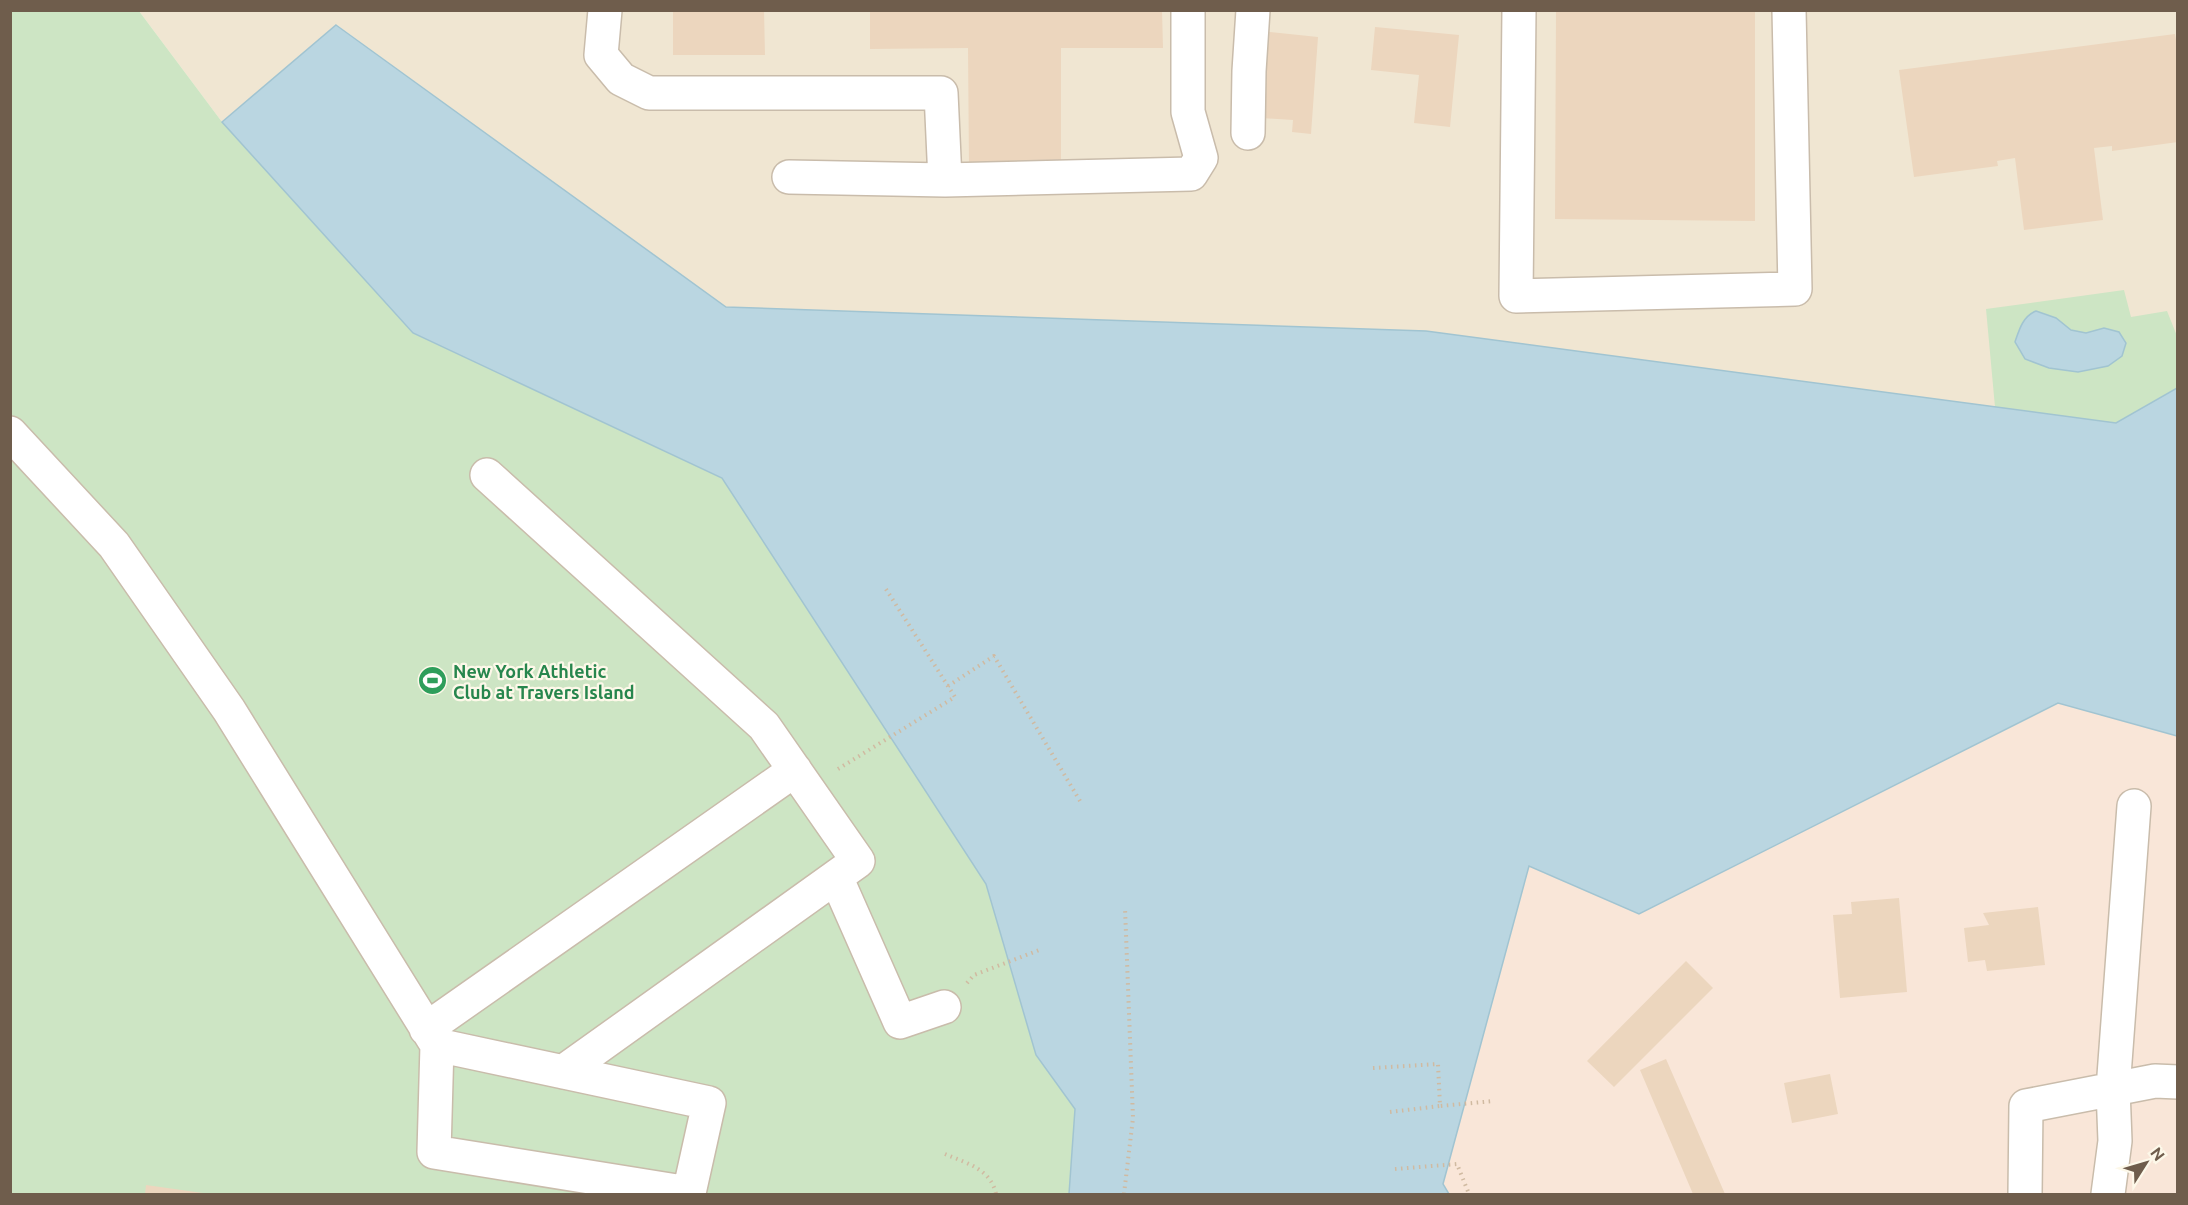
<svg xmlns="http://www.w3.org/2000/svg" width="2188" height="1205" font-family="Ubuntu,sans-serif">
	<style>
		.residential { fill: #f0e6d2 }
		.commercial { fill: #f9e6d8 }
		.green { fill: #cde5c4 }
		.water { fill: #bad6e1; stroke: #a1c4d1; stroke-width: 1.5 }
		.building { fill: #ecd6be }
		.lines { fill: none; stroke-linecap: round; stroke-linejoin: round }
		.minor-casing { stroke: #c9bcab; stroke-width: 36 }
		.path { stroke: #d0baa1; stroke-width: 4; stroke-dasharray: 1.5 4.5; stroke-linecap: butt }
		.minor { stroke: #fff; stroke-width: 33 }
		.labels { text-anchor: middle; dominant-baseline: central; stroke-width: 4.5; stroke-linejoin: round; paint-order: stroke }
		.leisure-label { font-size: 18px; font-weight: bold; fill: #27864d; stroke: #fdf8e9; text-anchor: start }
	</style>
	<rect width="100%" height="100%" fill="#f9f4e3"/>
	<path class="residential" d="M139 11H2177V388L2116 423 1426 331 725 307 337 25 222 122Z"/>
	<path class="commercial" d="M2059 703 2177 736V1194H1449L1443 1184 1529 866 1639 914Z"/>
	<path class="green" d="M10 11H139L222 122 413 333 722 478 986 884 1036 1055 1075 1109 1069 1194H11Z
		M2124 290 2131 317 2167 311 2177 336V388L2116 423 1995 407 1986 309Z"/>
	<path class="water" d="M336 25 726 307 1426 331 2116 423 2177 388V736L2058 703 1639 914 1529 866 1443 1184 1449 1194H1069L1075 1109 1036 1055 986 884 722 478 413 333 222 122Z
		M2036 311 2056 318 2071 330 2086 333 2104 328 2119 332 2126 343 2122 356 2108 366 2078 372 2049 368 2025 359 2015 342C2019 330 2023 316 2036 311Z"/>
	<path class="building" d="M673 10H764L765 55H673Z
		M870 10H1162L1163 48H1061V168H969L968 48 870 49Z
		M1556 10H1755V221L1555 219Z
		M1375 27 1459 35 1450 127 1414 123 1419 75 1371 70Z
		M1269 32 1318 37 1311 134 1292 132 1293 120 1262 118Z
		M2175 34 2178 50V142L2112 151V146L2094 148 2103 220 2024 230 2015 158 1997 161 1998 166 1914 177 1899 70Z
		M1899 898 1907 992 1840 998 1833 915 1852 914 1851 902Z
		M2038 907 2045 965 1987 971 1985 960 1968 962 1964 928 1989 925 1983 913Z
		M1686 961 1713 988 1614 1087 1587 1061Z
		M1666 1059 1725 1194H1693L1640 1070Z
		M1830 1074 1838 1114 1792 1123 1784 1083Z
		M146 1185 203 1193 202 1194H145Z"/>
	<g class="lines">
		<defs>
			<path id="minor" d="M605 10 601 55 621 79 649 93H941L945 180 1191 174 1201 158 1188 112V10
				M1519 10 1516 296 1795 289 1789 10
				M1248 133 1249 71 1253 10
				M789 177 945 180
				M10 433 114 545 229 710 437 1045 434 1152 689 1193 709 1103 437 1045
				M487 475 764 726 858 861 563 1072
				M836 877 900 1022 944 1007
				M426 1029 795 770
				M2025 1194 2026 1106 2155 1081 2178 1082
				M2108 1194 2115 1141 2113 1089 2134 806"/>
		</defs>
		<use href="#minor" class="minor-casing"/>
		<path class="path" d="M948 686 994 656 1080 801
			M838 769 955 697 884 586
			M967 983 974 975 1042 949
			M1373 1068 1438 1064 1440 1106 1494 1101
			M1390 1112 1440 1106
			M945 1154C966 1163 991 1169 996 1194
			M1395 1169 1457 1164 1469 1194
			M1124 1194 1133 1118 1125 908"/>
		<use href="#minor" class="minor"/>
	</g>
	<defs>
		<symbol id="stadium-disc" viewBox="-11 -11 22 22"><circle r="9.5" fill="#2e9e5b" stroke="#fdf8e9"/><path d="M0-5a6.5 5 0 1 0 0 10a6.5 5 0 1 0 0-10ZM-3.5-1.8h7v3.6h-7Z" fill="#fff"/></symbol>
	</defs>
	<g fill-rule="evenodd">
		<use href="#stadium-disc" x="416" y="664" width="33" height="33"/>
	</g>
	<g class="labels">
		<g class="leisure-label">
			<text x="453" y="671">New York Athletic<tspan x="453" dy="21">Club at Travers Island</tspan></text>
		</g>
	</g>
	<rect width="2188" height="1205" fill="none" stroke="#6f5d4c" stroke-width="24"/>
	<g transform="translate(2146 1163) rotate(53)" stroke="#fdf8e9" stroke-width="4.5" paint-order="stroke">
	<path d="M0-4.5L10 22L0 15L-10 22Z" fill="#6f5d4c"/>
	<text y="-9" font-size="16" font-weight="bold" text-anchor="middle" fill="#6f5d4c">N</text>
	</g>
</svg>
